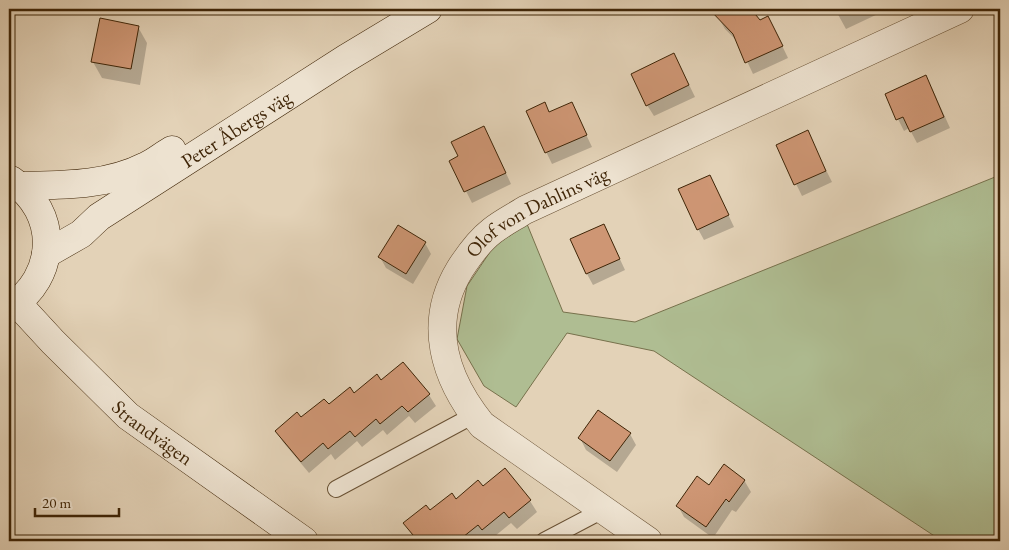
<svg xmlns="http://www.w3.org/2000/svg" width="1009" height="550" font-family="'EB Garamond',serif">
	<style>
		.green { fill: #afbd92; stroke: #77714c }
		.shadow { fill: #0003 }
		.building { fill: #ce9674; stroke: #3f2507 }
		.lines { fill: none; stroke-linecap: round; stroke-linejoin: round }
		.lane-casing { stroke: #685033; stroke-width: 18 }
		.street-casing { stroke: #685033; stroke-width: 29 }
		.secondary-casing { stroke: #3f2507; stroke-width: 29 }
		.lane { stroke: #ede2d0; stroke-width: 16 }
		.street { stroke: #ede2d0; stroke-width: 28 }
		.secondary { stroke: #ede2d0; stroke-width: 28 }
		.labels { text-anchor: middle; dominant-baseline: central; stroke-width: 4; stroke-linejoin: round; paint-order: stroke }
		.street-label { font-size: 20px; fill: #3f2507; stroke: #ede2d0 }
	</style>
	<rect width="100%" height="100%" fill="#e3d2b7"/>
	<filter id="stains"><feTurbulence type="fractalNoise" baseFrequency=".004" numOctaves="4"/><feColorMatrix values="0 0 0 0 .2 0 0 0 0 .09 0 0 0 0 .02 0 0 0 .5 -.17"/></filter>
	<radialGradient id="worn" r=".72"><stop offset=".6" stop-color="#630" stop-opacity="0"/><stop offset="1" stop-color="#630" stop-opacity=".3"/></radialGradient>
	<path class="green" d="M1000 175V541H942L654 351 567 333 516 407 484 386 457 339 467 286 494 246 527 224 563 312 635 322Z"/>
	<path class="shadow" d="M730 9H749L760 21 774 29 788 58 753 74 738 42 725 29 718 17Z
		M835 9H877L880 13 846 29Z
		M138 27 147 43 140 85 102 78 93 62Z
		M1000 43V52L997 45Z
		M680 66 695 97 654 116 647 105Z
		M932 88 950 128 917 143 909 128 904 131 886 95Z
		M571 103 592 147 552 164 527 112 550 113Z
		M807 132 832 182 802 196 777 145Z
		M490 139 511 184 472 203 451 161Z
		M710 176 734 227 704 240 698 229Z
		M604 225 625 270 593 285 587 274Z
		M425 243 431 254 413 284 386 268 380 257Z
		M381 382 429 395 436 406 415 423 409 416 387 435 383 430 362 447 357 441 335 460 331 454 309 473 283 442 277 431Z
		M630 434 636 445 617 472 586 450 580 438Z
		M505 470 530 501 537 512 517 529 511 523 489 541 485 536 478 541H417L412 535 405 523 483 488Z
		M744 480 751 492 736 512 732 510 713 538 684 517 678 506 710 486Z
		M785 535 794 541H781Z"/>
	<path class="building" d="M709 9H751L760 20 768 16 783 46 745 63 733 34Z
		M100 18 139 26 131 69 91 62Z
		M674 53 689 85 646 106 631 74Z
		M926 75 944 117 910 132 903 117 896 120 885 94Z
		M545 102 549 112 572 102 587 135 545 153 526 111Z
		M484 126 506 173 464 192 449 161 458 156 451 142Z
		M808 130 826 171 794 185 776 145Z
		M710 175 729 215 697 230 678 189Z
		M604 224 620 259 586 274 570 239Z
		M398 225 426 242 406 274 378 257Z
		M403 362 430 394 408 412 402 406 380 424 376 419 355 437 350 431 328 449 323 443 301 462 275 431 297 412 301 417 324 399 329 404 350 387 354 393 377 374 381 380Z
		M598 410 631 433 610 461 578 438Z
		M724 464 745 480 729 502 726 499 706 527 676 506 697 476 709 485Z
		M505 468 531 500 509 518 504 512 482 530 478 525 458 541H418L403 523 426 505 430 510 452 493 456 499 478 480 483 486Z"/>
	<g class="lines">
		<defs>
			<path id="lane" d="M336 489 474 415
				M544 541 603 510"/>
			<g id="street">
				<path id="s1" d="M648 541 482 425C444 378 427 323 460 269 469 255 479 241 492 231 502 223 514 217 525 210L960 9"/>
			</g>
			<g id="secondary">
				<path d="M20 186C62 185 107 186 146 166 155 162 163 155 172 150"/>
				<path id="s2" d="M46 254 81 234 99 217 345 59 428 9"/>
				<path id="s3" d="M17 303 53 342 128 416 304 541"/>
				<path d="M9 308C58 277 60 212 11 180"/>
			</g>
		</defs>
		<use href="#lane" class="lane-casing"/>
		<use href="#street" class="street-casing"/>
		<use href="#secondary" class="secondary-casing"/>
		<use href="#lane" class="lane"/>
		<use href="#street" class="street"/>
		<use href="#secondary" class="secondary"/>
	</g>
	<g class="labels">
		<g class="street-label">
			<text stroke="none"><textPath href="#s2" startOffset="228">Peter Åbergs väg</textPath></text>
			<text stroke="none"><textPath href="#s1" startOffset="470">Olof von Dahlins väg</textPath></text>
			<text stroke="none"><textPath href="#s3" startOffset="188">Strandvägen</textPath></text>
		</g>
	</g>
	<rect width="1009" height="550" fill="none" stroke="#e3d2b7" stroke-width="30"/>
	<rect x="10" y="10" width="989" height="530" fill="none" stroke="#3f2507" stroke-width="2.5"/>
	<rect x="15" y="15" width="979" height="520" fill="none" stroke="#3f2507"/>
	<path d="M35 508v8h84v-8" fill="none" stroke="#3f2507" stroke-width="2.5"/>
	<text x="42" y="508" font-size="15" fill="#3f2507" stroke="#ede2d0" stroke-width="4" paint-order="stroke">20 m</text>
	<rect width="100%" height="100%" filter="url(#stains)"/>
	<rect width="100%" height="100%" fill="url(#worn)"/>
</svg>
